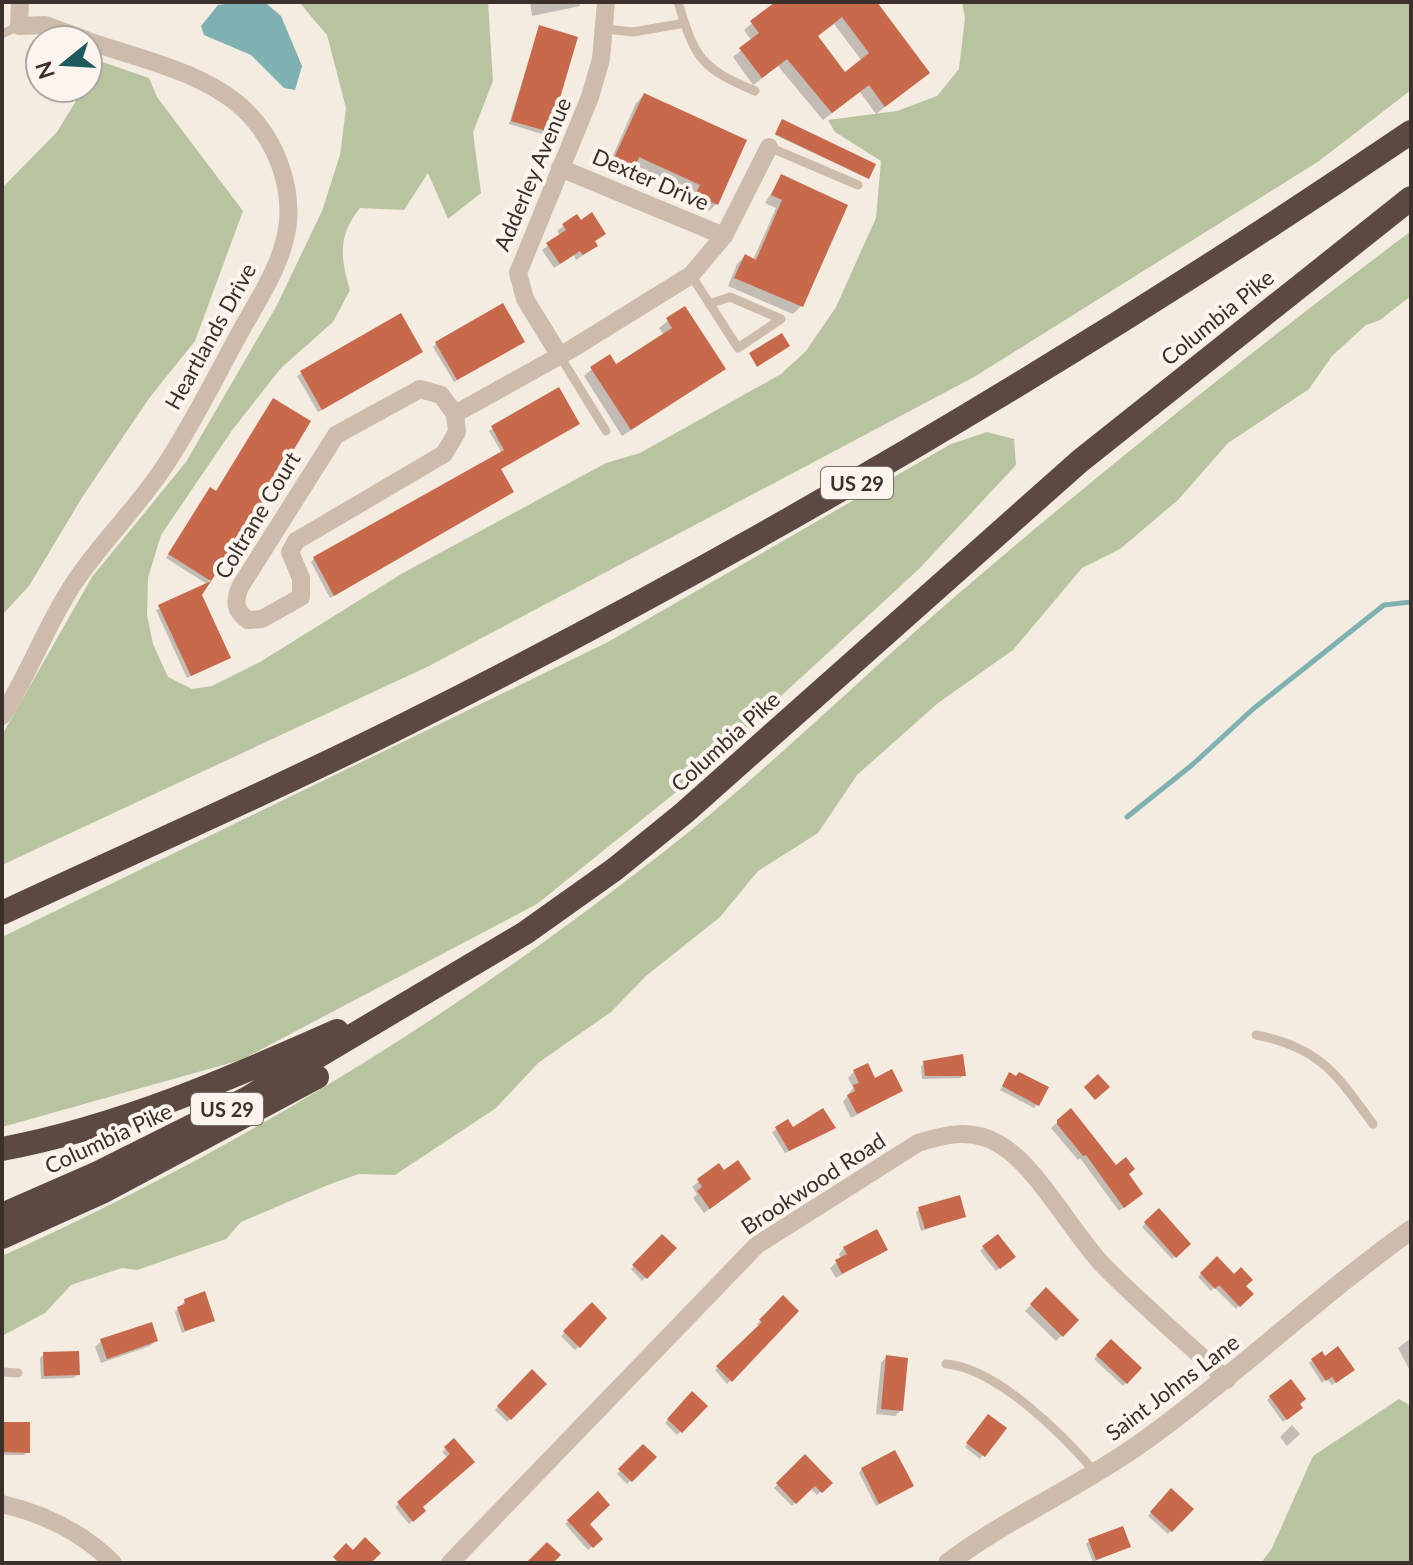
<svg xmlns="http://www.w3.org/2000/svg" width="1413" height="1565" font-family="Lato,sans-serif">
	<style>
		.green { fill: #b8c4a0 }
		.water { fill: #7fb0b2 }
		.shadow { fill: #0003; fill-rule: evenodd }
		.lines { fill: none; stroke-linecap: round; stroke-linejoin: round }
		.stream { stroke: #7fb0b2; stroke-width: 5 }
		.building { fill: #c8694b; fill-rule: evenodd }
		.service { stroke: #cdbbac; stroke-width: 9 }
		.minor { stroke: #cdbbac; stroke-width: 18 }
		.tertiary { stroke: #cdbbac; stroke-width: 20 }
		.motorway { stroke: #5c4a42; stroke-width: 24 }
		.labels { text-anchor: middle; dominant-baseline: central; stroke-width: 8; stroke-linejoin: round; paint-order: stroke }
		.shield { fill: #fbf5ee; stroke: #756b66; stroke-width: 2 }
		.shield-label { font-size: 20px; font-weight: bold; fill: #3b302b }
		.street-label { font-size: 22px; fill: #3b302b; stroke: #fbf5ee }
	</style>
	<rect width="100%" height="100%" fill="#f4ebe1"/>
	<path class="green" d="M299 2H488L493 81 473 132 481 193 448 219 428 173 404 210 360 208C338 235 340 257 350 290L333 322 281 368 233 429 161 535 148 578 147 615 153 644 168 677 192 689 212 686 260 662 403 573 606 463 640 453 781 374 806 351 836 307 876 218 881 161 835 132 828 120 897 111 937 96 959 69 965 18 962 2H1411V90L1319 161 974 377 429 666 2 865V735L92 577 186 462 277 305 322 211 340 155 346 108 327 35Z
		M91 58 149 78 157 97 243 211 195 341 150 397 83 496 29 586 2 615V188L57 132 84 88H88Z
		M1411 231V296L1380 320 1366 325 1332 356 1309 389 1228 443 1178 500 1120 549 1082 568 1013 650 938 703 857 775 818 833 758 871 720 917 646 976 611 1012 538 1063 496 1108 395 1175 359 1174 330 1184 241 1222 226 1239 137 1270 122 1268 71 1285 45 1313 2 1336V1256C241 1148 454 1016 661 854 765 773 858 680 958 594 1105 468 1257 347 1411 231Z
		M987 432 1014 439 1016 465 919 569 680 789 537 904 241 1060 2 1127V937L608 642 951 444Z
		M1399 1399 1411 1406V1563H1261L1272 1548 1313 1456Z"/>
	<path class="water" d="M239 2 267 4 281 16 302 66 295 90 284 88 251 55 204 35 201 26 218 5Z"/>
	<path class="shadow" d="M530 2H579L580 6 532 16Z
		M778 2H874L928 73 876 114 860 92 823 120 778 66 753 85 733 57 752 41 744 30ZM834 24 862 61 844 74 816 37Z
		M539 28 549 131 545 135 509 124Z
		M644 95 716 204 708 212 689 203 693 193 634 166 625 175 608 167 636 103Z
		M781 122 867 178 775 135Z
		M782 176 801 306 793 314 728 286 737 264 745 256 753 260 776 208 765 203Z
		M563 226 593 242 589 251 576 260 574 255 554 268 542 250 561 236 557 231Z
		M684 308 723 369 622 436 584 376 592 369 615 366 664 335 659 328Z
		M400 316 417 355 318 412 297 376Z
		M437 343 519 345 454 382 433 347Z
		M558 390 499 470 508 495 330 598 311 562 314 559 502 453 489 431Z
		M207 493 259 503 207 584 166 558Z
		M200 595 229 658 187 678 156 610Z
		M924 1063 964 1075 961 1078 922 1079 921 1067Z
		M854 1072 874 1081 901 1091 851 1118 843 1102 853 1088 848 1078Z
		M1009 1075 1038 1104 1034 1108 1000 1090Z
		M1071 1111 1116 1168 1127 1175 1136 1198 1119 1211 1080 1158 1078 1160 1051 1128Z
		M788 1121 793 1129 830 1131 785 1153 772 1132Z
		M718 1166 743 1184 704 1213 693 1198 697 1194 692 1187Z
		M919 1209 964 1216 921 1231 916 1212Z
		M1159 1211 1189 1244 1172 1259 1142 1227Z
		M663 1237 674 1248 642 1281 631 1269Z
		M844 1248 885 1249 836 1278 830 1268 841 1259 839 1254Z
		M983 1248 1010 1260 996 1271 980 1251Z
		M1217 1259 1251 1294 1236 1309 1214 1287 1211 1291 1198 1277Z
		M1046 1290 1077 1320 1056 1341 1025 1311Z
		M783 1298 796 1311 727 1384 715 1370 760 1327 757 1324Z
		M185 1301 213 1320 182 1333 175 1312Z
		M592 1305 593 1333 575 1350 561 1336Z
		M1411 1338V1368L1409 1369 1398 1348Z
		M156 1340 150 1346 101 1363 95 1347 101 1341Z
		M1111 1342 1139 1369 1123 1386 1094 1359Z
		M44 1354 78 1374 74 1378 41 1379 40 1358Z
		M886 1357 901 1410 895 1416 876 1414 881 1363Z
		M1313 1360 1349 1374 1332 1385 1327 1379 1322 1383 1309 1363Z
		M532 1372 544 1384 507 1422 495 1410Z
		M692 1394 705 1406 677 1435 665 1423Z
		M1270 1397 1298 1404 1297 1411 1283 1422 1267 1400Z
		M985 1420 1004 1429 980 1459 965 1447Z
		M5 1424 28 1452 24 1455H2Z
		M1292 1425 1300 1434 1287 1446 1280 1437Z
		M454 1441 472 1462 420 1507 423 1511 409 1524 395 1507 448 1458 442 1452Z
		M643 1447 654 1457 627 1484 617 1474Z
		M805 1457 830 1483 817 1495 810 1488 792 1506 774 1488Z
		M862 1469 908 1489 876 1506 859 1473Z
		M1171 1491 1191 1509 1168 1534 1148 1516Z
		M598 1494 587 1524 600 1539 588 1550 565 1524Z
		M1089 1541 1128 1547 1093 1562 1086 1544Z"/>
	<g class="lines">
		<path class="stream" d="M1127 817 1192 765 1253 709 1384 605 1411 602"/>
	</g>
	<path class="building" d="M775 2H877L930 73 885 107 869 85 832 113 787 59 762 78 739 48 759 33 750 21ZM842 17 869 53 845 72 818 36Z
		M539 25 578 37 550 132 511 121Z
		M644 93 747 140 718 205 695 195 700 185 639 157 635 168 614 158Z
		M782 119 876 164 869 179 775 134Z
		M781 174 848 205 803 307 734 278 745 254 756 260 782 200 771 195Z
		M592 212 606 234 595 241 598 246 583 255 580 251 560 264 546 243 566 230 562 224 577 214 581 220Z
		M503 303 525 342 457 380 435 342Z
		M685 306 726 369 631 430 590 367 610 354 616 364 672 328 666 318Z
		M401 313 423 352 322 410 300 371Z
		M782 333 790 346 757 367 749 353Z
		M559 387 580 424 501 469 514 492 334 596 313 557 504 450 491 426Z
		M273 398 311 421 261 504 202 595 231 658 191 676 158 605 211 581 168 554 210 487 216 491Z
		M963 1054 966 1076H925L923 1061Z
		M868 1063 875 1078 892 1069 903 1091 857 1114 847 1095 855 1091 853 1085 859 1083 853 1070Z
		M1009 1072 1016 1076 1019 1072 1049 1087 1039 1106 1002 1086Z
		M1098 1074 1110 1087 1095 1100 1084 1087Z
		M823 1108 836 1128 789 1151 775 1127 788 1119 793 1127Z
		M1071 1108 1116 1165 1126 1157 1135 1169 1129 1174 1143 1194 1124 1208 1086 1155 1083 1156 1057 1124V1120Z
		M738 1160 751 1179 710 1209 697 1191 702 1187 697 1179 719 1163 724 1170Z
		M960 1195 966 1217 925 1229 918 1207Z
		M1159 1208 1191 1244 1176 1258 1144 1222Z
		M877 1229 888 1250 842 1274 835 1260 847 1254 843 1247Z
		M662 1234 677 1248 647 1279 632 1265Z
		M998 1234 1016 1257 1000 1269 982 1246Z
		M1217 1256 1234 1274 1241 1267 1253 1280 1246 1286 1254 1294 1240 1307 1219 1285 1215 1289 1200 1273Z
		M1046 1287 1079 1320 1063 1337 1030 1304Z
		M205 1291 215 1321 185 1331 177 1307 185 1304 184 1299Z
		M783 1295 799 1311 732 1382 716 1366 762 1322 759 1320Z
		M592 1302 607 1318 580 1348 563 1331Z
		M152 1322 158 1341 107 1359 100 1339Z
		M1111 1339 1142 1368 1127 1384 1096 1355Z
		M1338 1346 1355 1370 1336 1383 1332 1377 1326 1381 1311 1359 1322 1351 1325 1356Z
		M79 1351 80 1375 44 1376 43 1352Z
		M886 1355 908 1358 903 1411 881 1409Z
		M532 1369 547 1384 511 1420 497 1406Z
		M1291 1379 1306 1399 1300 1404 1303 1408 1287 1420 1269 1396Z
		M692 1391 708 1406 682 1433 667 1419Z
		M988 1414 1007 1428 985 1457 966 1443Z
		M4 1422H30V1453L3 1452Z
		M454 1438 475 1462 423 1507 426 1511 413 1522 397 1502 450 1454 444 1447Z
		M643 1444 657 1457 632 1482 618 1469Z
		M895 1450 914 1486 879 1504 861 1468Z
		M805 1454 833 1483 822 1493 815 1486 796 1504 776 1483Z
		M1171 1488 1194 1509 1172 1532 1150 1512Z
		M598 1491 610 1505 590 1524 603 1539 593 1548 567 1520Z
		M1123 1526 1131 1547 1096 1560 1088 1539Z
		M365 1537 381 1553 371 1563H339L333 1557 346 1543 353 1550Z
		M547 1542 561 1555 553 1563H526Z"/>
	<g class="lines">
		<path class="service" d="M678 2C695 59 701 68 755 91
			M606 29 633 32 685 23
			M2 34 19 26
			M769 147 858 185
			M691 275 738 348 781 319 730 297 709 304
			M560 356 606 431
			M1256 1035C1320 1047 1337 1075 1373 1124
			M946 1364C997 1368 1063 1435 1095 1472
			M2 1372 18 1373"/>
		<path class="minor" d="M20 2 19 26 45 25 86 40
			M560 168 724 236
			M560 356 525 299 518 273 590 97 601 59 606 2
			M455 414 441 395 420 389 336 435 240 587C234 602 235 611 248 620L262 619 301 597V578L290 552 296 541 444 454 457 432 455 414 570 350 691 275 724 236 769 147
			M2 716C29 674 46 625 74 583 102 541 139 506 166 464 195 420 218 372 243 327 262 294 284 260 288 222 291 186 278 149 255 121 217 74 142 60 88 41
			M2 1504C45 1514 82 1532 113 1563
			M450 1563 757 1245 918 1143C946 1134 972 1128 999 1144 1036 1165 1071 1231 1102 1264 1141 1304 1185 1341 1227 1380"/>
		<path class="tertiary" d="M948 1563C1009 1517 1082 1486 1144 1441 1236 1375 1318 1296 1411 1230"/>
		<path class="motorway" d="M2 913C137 850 273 791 406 724 755 549 1088 351 1411 132
			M2 1149C119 1127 229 1079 337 1031
			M2 1215 98 1173 246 1099 525 933 615 869 684 813 1080 461 1411 198
			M2 1237 104 1191 317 1077"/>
	</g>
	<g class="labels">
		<g class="shield">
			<rect x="821" y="467" width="72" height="32" rx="6"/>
			<rect x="191" y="1093" width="72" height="32" rx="6"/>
		</g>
		<g class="shield-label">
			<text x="857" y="483">US 29</text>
			<text x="227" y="1109">US 29</text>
		</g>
		<g class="street-label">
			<text transform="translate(532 174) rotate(-67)">Adderley Avenue</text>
			<text transform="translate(651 179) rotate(23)">Dexter Drive</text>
			<text transform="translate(1217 317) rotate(-39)">Columbia Pike</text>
			<text transform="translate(210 336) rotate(-61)">Heartlands Drive</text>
			<text transform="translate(257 515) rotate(-59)">Coltrane Court</text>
			<text transform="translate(725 741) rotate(-42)">Columbia Pike</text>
			<text transform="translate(108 1138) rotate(-25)">Columbia Pike</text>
			<text transform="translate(813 1183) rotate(-33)">Brookwood Road</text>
			<text transform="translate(1172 1387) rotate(-37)">Saint Johns Lane</text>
		</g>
	</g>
	<rect width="1413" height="1565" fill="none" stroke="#3b302b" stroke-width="8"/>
	<g transform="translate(64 64) rotate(252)"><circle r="38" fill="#fbf5ee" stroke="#aea6a0" stroke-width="2"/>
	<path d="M0-6L14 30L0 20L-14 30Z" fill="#1f5a5e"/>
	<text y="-12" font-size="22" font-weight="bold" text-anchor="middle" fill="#3b302b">N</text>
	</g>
</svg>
